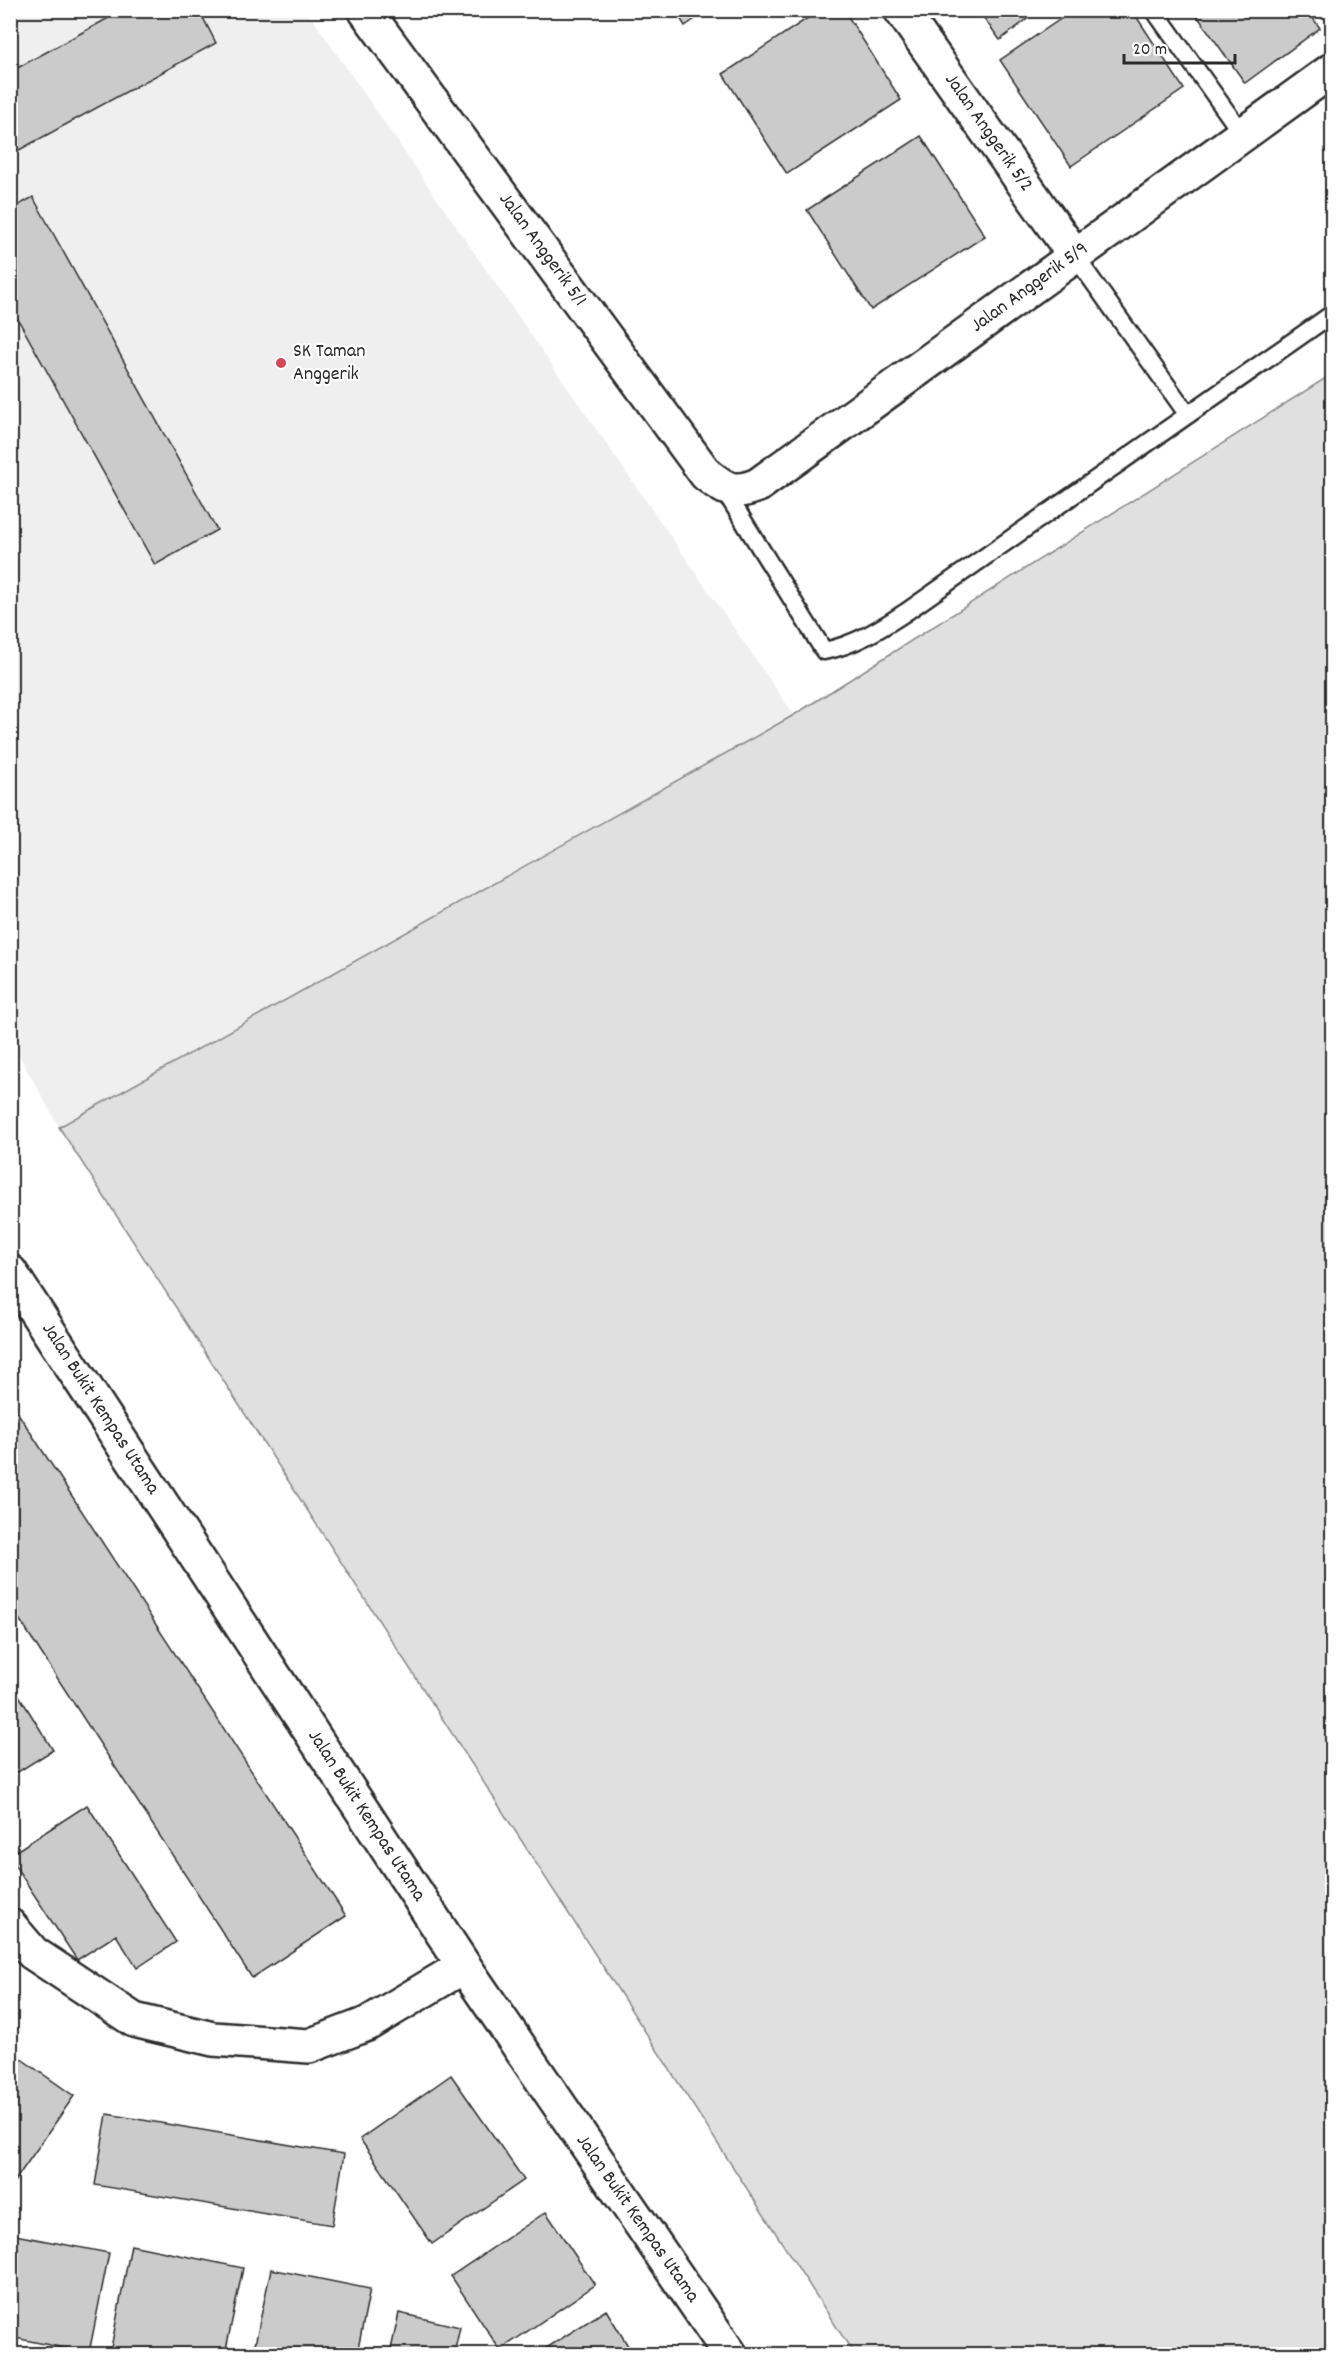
<svg xmlns="http://www.w3.org/2000/svg" width="1343" height="2365" font-family="Dekko,sans-serif">
	<style>
		.built { fill: #efefef }
		.green { fill: #e0e0e0; stroke: #868686; stroke-width: 1.5 }
		.building { fill: #cbcbcb; stroke: #2b2b2b; stroke-width: 1.5 }
		.lines { fill: none; stroke-linecap: round; stroke-linejoin: round }
		.lane-casing { stroke: #2b2b2b; stroke-width: 21 }
		.street-casing { stroke: #2b2b2b; stroke-width: 38 }
		.lane { stroke: #fff; stroke-width: 16 }
		.street { stroke: #fff; stroke-width: 33 }
		.poi-dot { fill: #d1495b; stroke: #fff; stroke-width: 2 }
		.labels { text-anchor: middle; dominant-baseline: central; stroke-width: 4.5; stroke-linejoin: round; paint-order: stroke }
		.street-label { font-size: 20px; fill: #2b2b2b; stroke: #fff }
		.poi-label { font-size: 20px; fill: #2b2b2b; stroke: #fff; text-anchor: start }
	</style>
	<rect width="100%" height="100%" fill="#fff"/>
	<filter id="ink" filterUnits="userSpaceOnUse"><feTurbulence type="fractalNoise" baseFrequency=".0167" numOctaves="2"/><feDisplacementMap in="SourceGraphic" scale="12" xChannelSelector="R" yChannelSelector="G"/><feConvolveMatrix kernelMatrix="1 2 1 2 8 2 1 2 1" color-interpolation-filters="sRGB"/></filter>
	<g filter="url(#ink)">
		<path class="built" d="M10 11H307L794 715 59 1127 10 1039Z"/>
		<path class="green" d="M1332 374V2354H854L59 1127 794 715Z"/>
		<path class="building" d="M123 10H199L216 43 10 155V72Z
			M675 10H708L685 26Z
			M820 10H844L901 100 787 174 723 74Z
			M978 10H1039L1000 40Z
			M1074 10H1132L1184 89 1071 166 1000 60Z
			M1193 10H1307L1320 28 1245 83Z
			M921 136 985 236 871 310 807 210Z
			M33 197 217 530 155 565 10 305V210Z
			M10 1401 346 1916 252 1978 10 1605Z
			M10 1681 53 1750 10 1777Z
			M87 1805 176 1942 137 1968 116 1935 77 1960 10 1858V1855Z
			M10 2051 74 2096 14 2182 10 2180Z
			M451 2075 524 2180 432 2244 360 2139Z
			M107 2114 344 2154 332 2225 95 2185Z
			M546 2212 595 2285 500 2350 451 2276Z
			M10 2234 109 2253 89 2353 10 2337Z
			M131 2245 243 2268 225 2354H144L111 2348Z
			M271 2269 370 2289 357 2354H253Z
			M606 2310 633 2354H537Z
			M399 2313 460 2327 454 2354H390Z"/>
		<g class="lines">
			<defs>
				<path id="lane" d="M1154 10 1243 135
					M1075 256 1188 415
					M723 488 824 651C855 645 880 629 906 612L1332 314"/>
				<path id="street" d="M365 10 706 474C726 490 734 495 758 485L1332 70
					M901 10 1075 256
					M10 1272 464 1966 730 2354
					M10 1926 33 1953 134 2020 213 2039 309 2046 367 2024 464 1966"/>
			</defs>
			<use href="#lane" class="lane-casing"/>
			<use href="#street" class="street-casing"/>
			<use href="#lane" class="lane"/>
			<use href="#street" class="street"/>
		</g>
	</g>
	<circle class="poi-dot" cx="281" cy="363" r="6"/>
	<g class="labels">
		<g class="street-label">
			<text transform="translate(988 133) rotate(55)">Jalan Anggerik 5/2</text>
			<text transform="translate(542 250) rotate(54)">Jalan Anggerik 5/1</text>
			<text transform="translate(1030 288) rotate(-36)">Jalan Anggerik 5/9</text>
			<text transform="translate(100 1409) rotate(57)">Jalan Bukit Kempas Utama</text>
			<text transform="translate(366 1816) rotate(57)">Jalan Bukit Kempas Utama</text>
			<text transform="translate(637 2219) rotate(55)">Jalan Bukit Kempas Utama</text>
		</g>
		<g class="poi-label">
			<text x="293" y="352">SK Taman<tspan x="293" dy="23">Anggerik</tspan></text>
		</g>
	</g>
	<rect width="1343" height="2365" fill="none" stroke="#fff" stroke-width="36"/>
	<rect x="18" y="18" width="1307" height="2329" fill="none" stroke="#2b2b2b" stroke-width="2" filter="url(#ink)"/>
	<path d="M1124 54v9h111v-9" fill="none" stroke="#2b2b2b" stroke-width="3"/>
	<text x="1133" y="54" font-size="18" fill="#2b2b2b" stroke="#ffffff" stroke-width="4.5" paint-order="stroke">20 m</text>
</svg>
